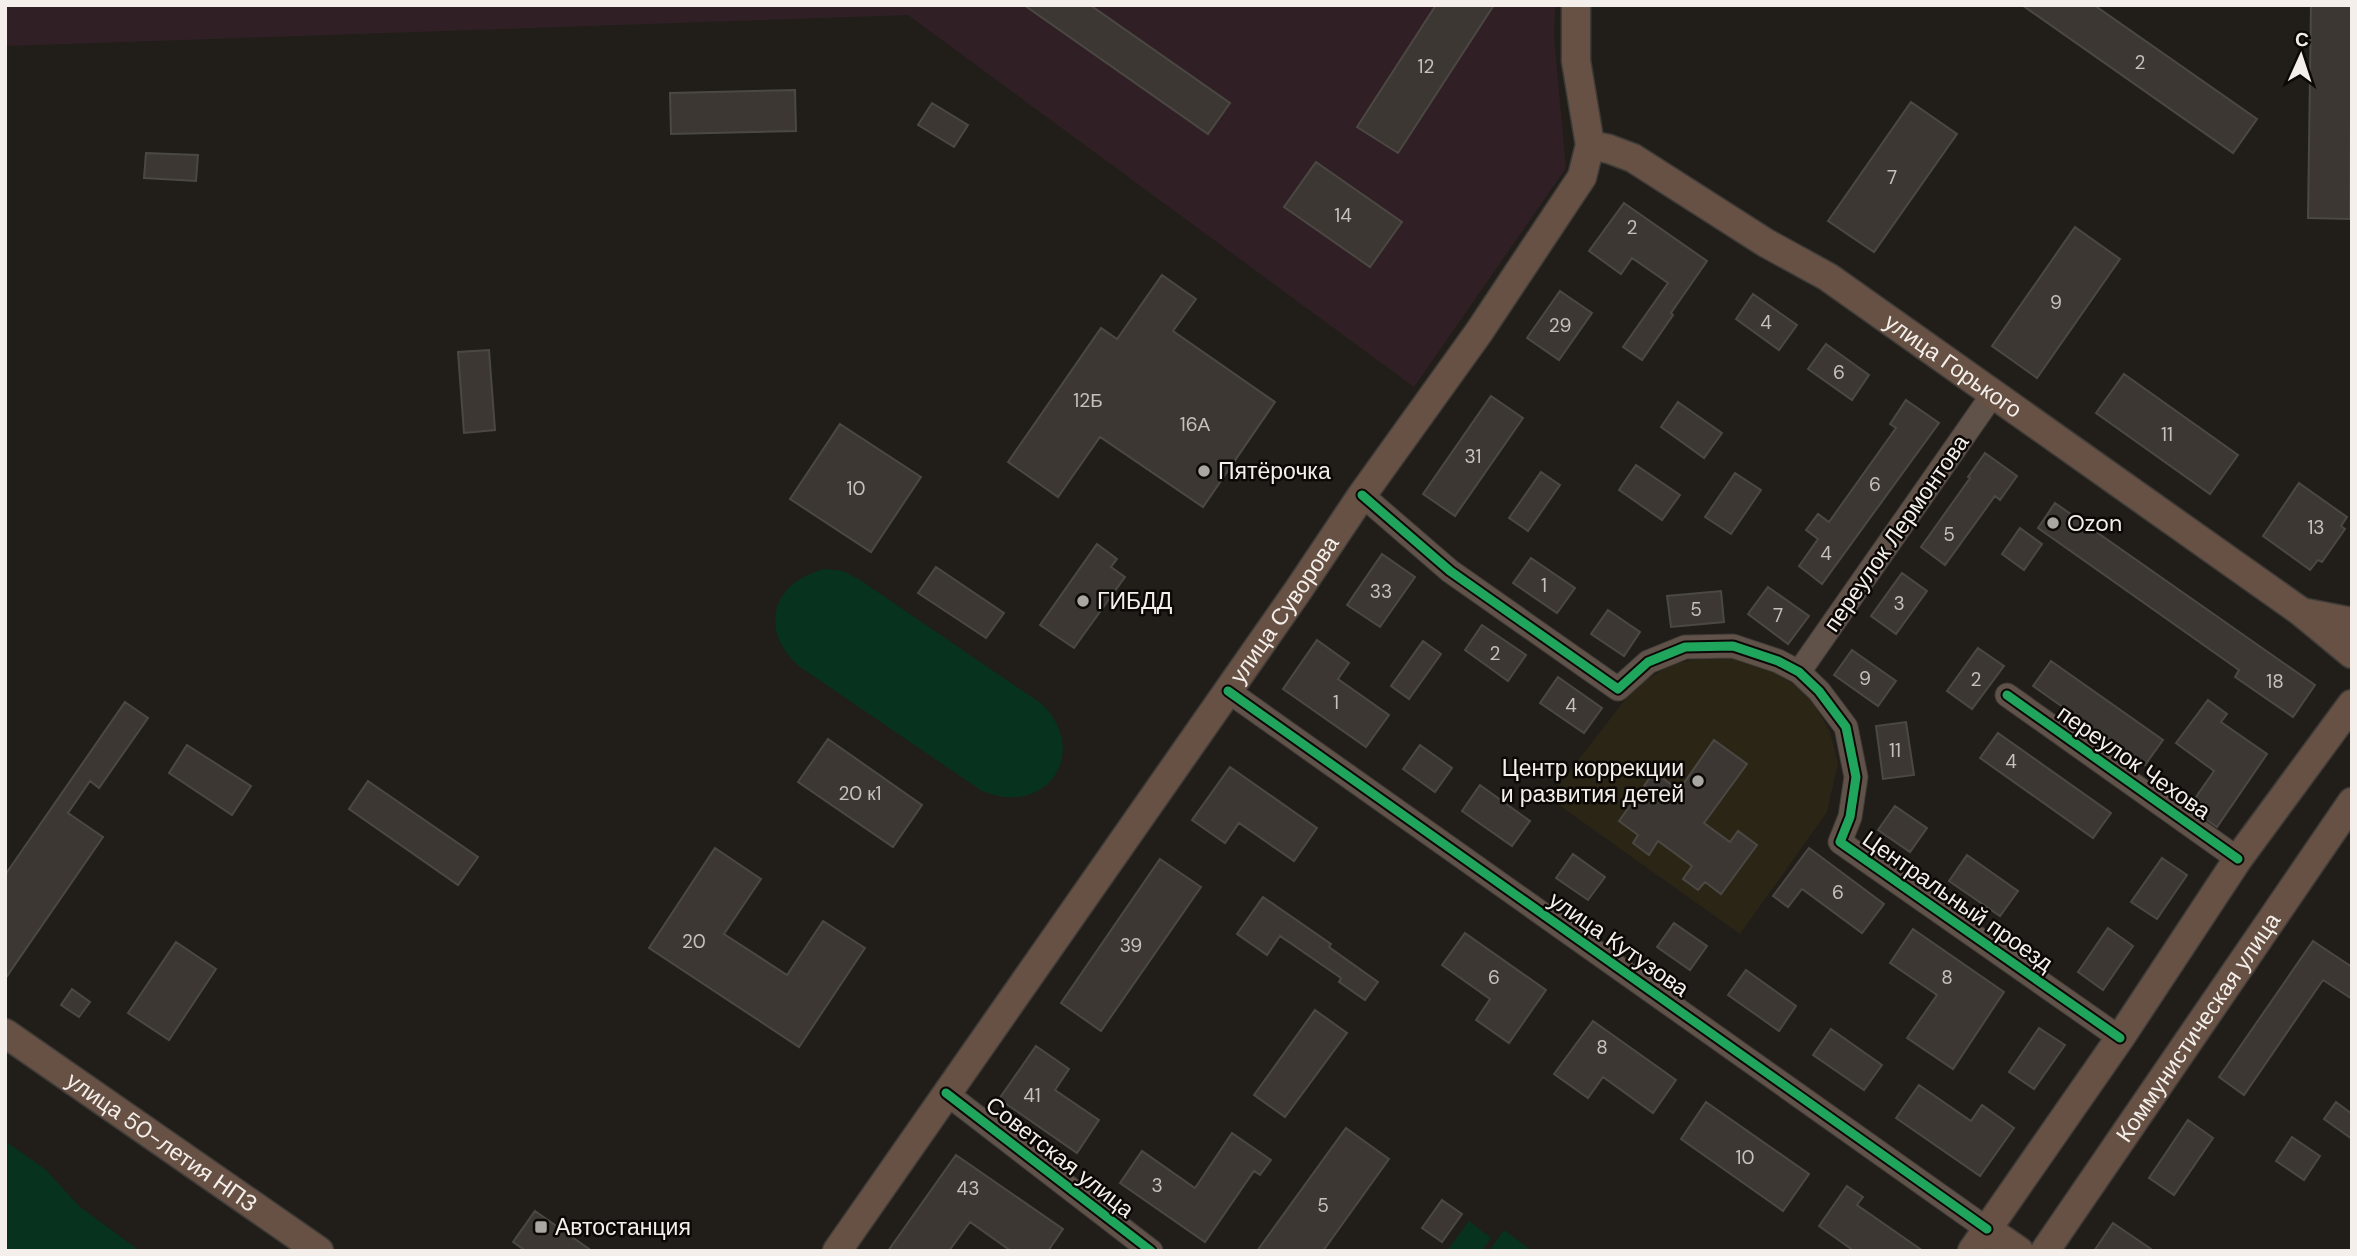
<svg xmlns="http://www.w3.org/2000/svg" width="2357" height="1256" font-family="'DM Sans',sans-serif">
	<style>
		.industrial { fill: #302025 }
		.education { fill: #2b2516 }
		.green { fill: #07321d }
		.building { fill: #3c3732; stroke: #4b4844; stroke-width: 2 }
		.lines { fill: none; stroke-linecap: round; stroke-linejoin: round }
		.minor-casing { stroke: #3e3b38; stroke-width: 25 }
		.major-casing { stroke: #3e3b38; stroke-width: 31 }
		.minor { stroke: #605149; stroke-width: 23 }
		.major { stroke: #665144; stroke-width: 28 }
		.cycleway-casing { stroke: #0b0806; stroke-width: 13 }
		.cycleway { stroke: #20a55d; stroke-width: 9 }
		.poi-dot { fill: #aaa6a1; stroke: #0b0806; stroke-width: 2.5 }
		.labels { text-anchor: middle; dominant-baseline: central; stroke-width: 5; stroke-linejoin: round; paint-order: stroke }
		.number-label { font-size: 19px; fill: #c6c1bc }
		.street-label { font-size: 23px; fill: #f4efea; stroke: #0b0806 }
		.poi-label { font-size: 23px; fill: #f4efea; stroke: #0b0806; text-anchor: start }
	</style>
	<rect width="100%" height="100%" fill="#211e1a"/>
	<path class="industrial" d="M5 5H1555L1554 39 1566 168 1414 387 908 15 5 46Z"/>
	<path class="education" d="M1722 655 1770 668 1809 695 1830 732 1838 763 1827 812 1740 934 1549 798 1634 688 1671 664Z"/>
	<path class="green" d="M825 569 843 571 860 580 1042 704C1091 753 1046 818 982 791L800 667C758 631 771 582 825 569Z
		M5 1141 45 1169 80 1207 140 1251H5Z
		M1469 1221 1491 1238 1482 1251H1447Z
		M1504 1230 1531 1250 1530 1251H1489Z"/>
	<path class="building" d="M1024 5H1090L1230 103 1208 134Z
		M1436 5H1494L1398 153 1357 127Z
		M2022 5H2094L2257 119 2233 153Z
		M2311 5H2352L2350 219 2308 218Z
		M795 90 796 131 671 134 670 93Z
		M1911 102 1957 134 1874 252 1828 221Z
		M932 103 968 125 954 147 918 125Z
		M146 153 198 155 196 181 144 178Z
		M1316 162 1402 222 1370 267 1284 207Z
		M1624 203 1707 261 1671 313 1673 315 1642 360 1623 347 1668 283 1632 258 1621 274 1589 251Z
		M2075 227 2120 259 2037 378 1992 346Z
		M1162 275 1196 299 1173 331 1275 402 1203 507 1100 437 1058 497 1008 462 1101 328 1117 339Z
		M1560 291 1592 313 1559 360 1527 338Z
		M1753 294 1797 325 1779 350 1736 319Z
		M1826 344 1869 375 1852 400 1808 369Z
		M489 350 495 430 464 433 458 352Z
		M2124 374 2238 455 2210 494 2096 413Z
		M1491 396 1523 418 1455 516 1423 494Z
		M1906 400 1939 423 1822 584 1799 566 1818 539 1806 530 1818 514 1829 522 1896 428 1890 424Z
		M1678 402 1722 433 1704 458 1661 427Z
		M840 424 921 477 871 552 790 499Z
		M1985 453 2017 476 2000 500 1995 496 1945 565 1921 547 1970 478 1968 477Z
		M1636 465 1680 495 1662 520 1619 490Z
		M1541 472 1560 485 1528 531 1509 518Z
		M1735 473 1761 490 1731 534 1705 517Z
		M2299 483 2347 517 2341 526 2345 529 2322 562 2318 560 2310 570 2263 536Z
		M2055 503 2315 685 2293 717 2235 677 2239 670 2038 528Z
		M2020 528 2042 544 2024 570 2002 554Z
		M1097 544 1117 559 1111 567 1125 577 1074 648 1040 625Z
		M1382 554 1415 577 1380 627 1347 605Z
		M1531 558 1575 588 1557 613 1513 583Z
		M936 567 1004 613 986 638 918 593Z
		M1902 573 1927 591 1896 634 1871 616Z
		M1768 587 1809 616 1788 644 1748 614Z
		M1721 591 1724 622 1671 627 1667 596Z
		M1608 610 1640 632 1624 656 1591 634Z
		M1482 625 1526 655 1508 681 1465 650Z
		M1317 640 1349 663 1338 679 1389 715 1366 747 1283 689Z
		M1423 641 1441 654 1409 699 1391 686Z
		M1978 648 2004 666 1972 709 1947 691Z
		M1852 650 1896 681 1878 706 1834 675Z
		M2051 661 2163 740 2145 765 2033 686Z
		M1558 677 1602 708 1584 733 1540 703Z
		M2208 700 2227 714 2221 722 2267 754 2217 827 2189 807 2214 771 2176 743Z
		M125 702 148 718 99 788 90 781 68 813 103 837 5 979V875Z
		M1906 722 1914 775 1883 779 1876 726Z
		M1998 733 2111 813 2093 838 1980 758Z
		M828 739 922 805 893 847 798 782Z
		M1714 740 1747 764 1704 823 1730 842 1738 831 1757 845 1721 894 1705 882 1698 890 1683 879 1692 866 1658 841 1649 855 1633 843 1638 835 1619 821 1654 772 1679 790Z
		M187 745 251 786 232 815 169 773Z
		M1420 745 1452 768 1435 792 1403 769Z
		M1230 767 1317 828 1294 861 1239 823 1225 843 1192 820Z
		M368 781 478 857 458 885 349 809Z
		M1480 785 1530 821 1512 846 1462 811Z
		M1895 806 1927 828 1910 852 1878 830Z
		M715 848 761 879 724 934 787 975 823 921 865 948 799 1047 649 948Z
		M1809 848 1884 904 1862 933 1802 889 1788 907 1773 896Z
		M1573 854 1605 877 1588 900 1556 878Z
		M1967 855 2018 891 2000 916 1949 881Z
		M2162 858 2187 875 2157 919 2131 902Z
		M1160 859 1201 887 1101 1031 1061 1003Z
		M1263 897 1331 944 1329 947 1378 982 1365 1000 1339 982 1341 978 1280 936 1267 955 1237 934Z
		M1674 923 1707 946 1690 970 1657 947Z
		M2108 928 2133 946 2103 990 2078 972Z
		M1913 929 2004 992 1953 1069 1907 1038 1937 995 1890 963Z
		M1465 933 1546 990 1509 1043 1476 1020 1490 999 1442 965Z
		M2313 941 2352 967V999L2323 980 2244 1095 2219 1077Z
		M176 942 216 969 169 1040 128 1013Z
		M1746 970 1796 1006 1779 1031 1728 995Z
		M72 989 90 1002 79 1017 61 1005Z
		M1315 1010 1347 1033 1285 1117 1254 1095Z
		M1593 1021 1676 1080 1653 1113 1603 1077 1588 1098 1554 1074Z
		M2039 1028 2065 1045 2034 1089 2009 1072Z
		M1831 1029 1882 1065 1864 1090 1813 1055Z
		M1036 1046 1069 1069 1055 1090 1099 1120 1077 1153 999 1099Z
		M1919 1085 1971 1121 1982 1105 2014 1128 1980 1176 1896 1118Z
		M1706 1102 1809 1174 1783 1211 1681 1139Z
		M2336 1102 2352 1114V1139L2324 1119Z
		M2188 1120 2213 1138 2174 1195 2149 1178Z
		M1346 1128 1389 1159 1323 1251H1257Z
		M1232 1133 1271 1160 1260 1175 1254 1171 1205 1242 1120 1183 1142 1151 1195 1188Z
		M2292 1137 2320 1156 2304 1180 2276 1161Z
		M956 1155 1063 1229 1048 1251H1011L970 1222 949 1251H888Z
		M1847 1186 1863 1197 1857 1205 1923 1251H1854L1819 1226Z
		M1442 1200 1462 1214 1442 1242 1422 1228Z
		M535 1211 592 1251H526L513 1242Z
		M2113 1223 2154 1251H2094Z"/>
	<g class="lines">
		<defs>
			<path id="minor" d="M1362 495 1450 571 1618 689 1648 662 1685 647 1733 646 1778 661 1799 672 1819 691 1846 727 1856 777 1850 817 1840 842 2120 1038
				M1799 672 1993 394
				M1228 691 1987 1229
				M2007 695 2238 859
				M946 1093 1151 1251"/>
			<g id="major">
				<path id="s1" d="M1590 145 1609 149 1633 158 1766 243 1828 277 2300 611 2352 654"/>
				<path d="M2306 613 2352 622"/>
				<path id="s2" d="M5 1033 319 1251"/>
				<path d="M1987 1229 2019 1251"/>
				<path id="s3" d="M837 1251 1297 592 1362 495 1479 332 1582 177 1590 145 1576 61V5"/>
				<path d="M1972 1251 2120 1038 2238 859 2352 704"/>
				<path id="s4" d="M2045 1251 2352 802"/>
			</g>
		</defs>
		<use href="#minor" class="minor-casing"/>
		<use href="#major" class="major-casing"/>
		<use href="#minor" class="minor"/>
		<use href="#major" class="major"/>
		<defs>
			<path id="cycleway" d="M1362 495 1450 571 1618 689 1648 662 1685 647 1733 646 1778 661 1799 672 1819 691 1846 727 1856 777 1850 817 1840 842 2120 1038
				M1228 691 1987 1229
				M2007 695 2238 859
				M946 1093 1151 1251"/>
		</defs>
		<use href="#cycleway" class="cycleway-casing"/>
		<use href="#cycleway" class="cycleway"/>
	</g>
	<g class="poi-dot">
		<circle cx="1204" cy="471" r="7"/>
		<circle cx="2053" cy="523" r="7"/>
		<circle cx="1083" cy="601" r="7"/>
		<circle cx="1698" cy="781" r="7"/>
		<rect x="534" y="1220" width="14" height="14" rx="3.5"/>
	</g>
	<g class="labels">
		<g class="number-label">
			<text x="2140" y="62">2</text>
			<text x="1426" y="66">12</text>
			<text x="1892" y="177">7</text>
			<text x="1343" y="215">14</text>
			<text x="1632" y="227">2</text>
			<text x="2056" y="302">9</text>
			<text x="1766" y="322">4</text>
			<text x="1560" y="325">29</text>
			<text x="1839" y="372">6</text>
			<text x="1088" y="400">12Б</text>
			<text x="1195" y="424">16А</text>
			<text x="2167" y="434">11</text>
			<text x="1473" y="456">31</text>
			<text x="1875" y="484">6</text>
			<text x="856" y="488">10</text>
			<text x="2316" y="527">13</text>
			<text x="1949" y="534">5</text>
			<text x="1826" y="553">4</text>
			<text x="1544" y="585">1</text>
			<text x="1381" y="591">33</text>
			<text x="1899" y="603">3</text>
			<text x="1696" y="609">5</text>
			<text x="1778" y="615">7</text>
			<text x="1495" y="653">2</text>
			<text x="1865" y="678">9</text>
			<text x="1976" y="679">2</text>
			<text x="2275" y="681">18</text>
			<text x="1336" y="702">1</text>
			<text x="1571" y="705">4</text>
			<text x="1895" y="750">11</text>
			<text x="2011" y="761">4</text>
			<text x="860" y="793">20 к1</text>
			<text x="1838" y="892">6</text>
			<text x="694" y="941">20</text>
			<text x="1131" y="945">39</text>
			<text x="1494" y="977">6</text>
			<text x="1947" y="977">8</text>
			<text x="1602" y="1047">8</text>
			<text x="1032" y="1095">41</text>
			<text x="1745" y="1157">10</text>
			<text x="1157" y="1185">3</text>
			<text x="968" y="1188">43</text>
			<text x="1323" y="1205">5</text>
		</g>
		<g class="street-label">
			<text stroke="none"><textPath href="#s1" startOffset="427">улица Горького</textPath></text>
			<text transform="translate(1896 533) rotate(-55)">переулок Лермонтова</text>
			<text stroke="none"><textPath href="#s3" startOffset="782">улица Суворова</textPath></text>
			<text transform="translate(2134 762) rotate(35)">переулок Чехова</text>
			<text transform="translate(1958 901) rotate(35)">Центральный проезд</text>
			<text transform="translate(1619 944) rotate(35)">улица Кутузова</text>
			<text stroke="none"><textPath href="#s4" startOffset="271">Коммунистическая улица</textPath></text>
			<text stroke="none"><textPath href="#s2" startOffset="191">улица 50-летия НПЗ</textPath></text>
			<text transform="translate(1060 1157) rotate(38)">Советская улица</text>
		</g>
		<g class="poi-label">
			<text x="1218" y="471">Пятёрочка</text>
			<text x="2067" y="523">Ozon</text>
			<text x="1097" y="601">ГИБДД</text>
			<text x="1684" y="768" text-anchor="end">Центр коррекции<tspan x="1684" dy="26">и развития детей</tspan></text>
			<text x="555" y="1227">Автостанция</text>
		</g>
	</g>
	<rect width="2357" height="1256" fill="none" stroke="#f4efea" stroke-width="14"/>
	<g transform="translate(2301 56) rotate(3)" stroke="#0b0806" stroke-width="5" paint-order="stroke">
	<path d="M0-5L12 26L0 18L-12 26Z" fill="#f4efea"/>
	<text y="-10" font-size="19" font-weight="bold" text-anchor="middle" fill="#f4efea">С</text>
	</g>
</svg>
